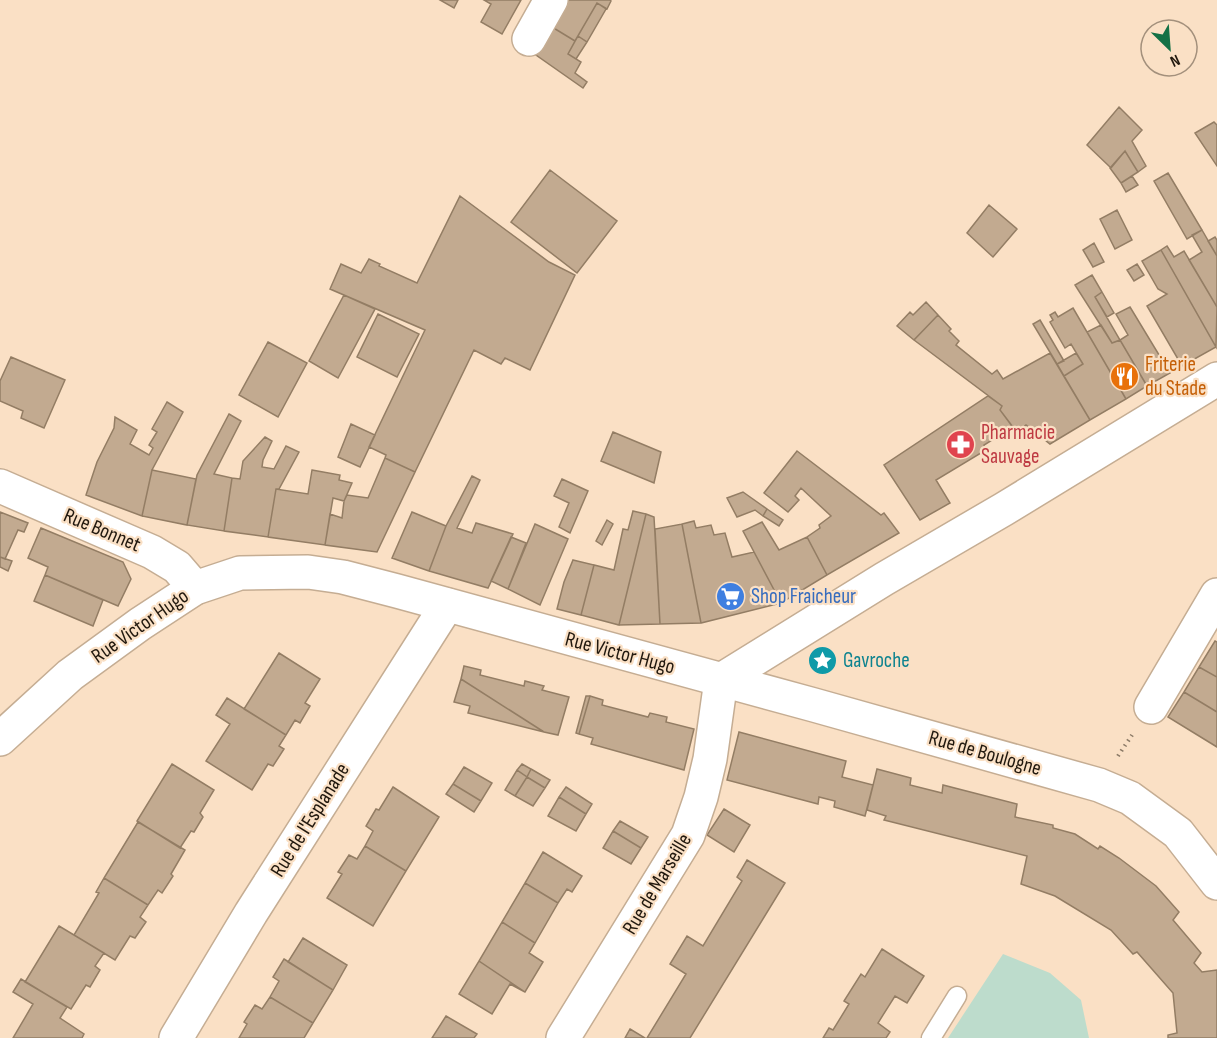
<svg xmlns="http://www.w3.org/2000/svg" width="1217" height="1038" font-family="'Sofia Sans Condensed',sans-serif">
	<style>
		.green { fill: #bddccc }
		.building { fill: #c2aa90; stroke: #937d64; stroke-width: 1.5 }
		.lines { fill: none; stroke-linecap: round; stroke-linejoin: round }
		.lane-casing { stroke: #c5ad93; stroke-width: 21 }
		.street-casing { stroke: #c5ad93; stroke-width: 36 }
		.secondary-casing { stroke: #c5ad93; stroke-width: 36 }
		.path { stroke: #8a7966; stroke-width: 4; stroke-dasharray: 1.5 4.5; stroke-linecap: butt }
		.lane { stroke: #fff; stroke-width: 18 }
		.street { stroke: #fff; stroke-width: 33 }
		.secondary { stroke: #fff; stroke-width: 33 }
		.labels { text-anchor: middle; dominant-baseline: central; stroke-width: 4.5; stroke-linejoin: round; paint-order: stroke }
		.food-label { font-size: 21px; fill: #c56008; stroke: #fae0c5; text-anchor: start }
		.health-label { font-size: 21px; fill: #be3a42; stroke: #fae0c5; text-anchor: start }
		.street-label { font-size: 21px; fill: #21180e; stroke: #fae0c5 }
		.shop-label { font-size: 21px; fill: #366cbe; stroke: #fae0c5; text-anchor: start }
		.culture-label { font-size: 21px; fill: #0d838f; stroke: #fae0c5; text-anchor: start }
	</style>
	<rect width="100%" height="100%" fill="#fae0c5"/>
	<path class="green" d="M1003 954 1050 973 1081 1000 1089 1038H948Z"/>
	<path class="building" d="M440 0H458L454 8Z
		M484 0H521L502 34 481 22 491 4Z
		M567 0H610L611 1 607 9 597 3 575 41 552 27Z
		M597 3 606 9 587 42 578 36Z
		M552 27 575 41 568 54 581 62 575 73 587 82 583 88 536 55Z
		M578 36 587 42 576 59 568 54Z
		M1119 107 1142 130 1132 141 1146 166 1138 172 1125 151 1111 168 1087 145Z
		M1214 122 1217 125V166L1195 133Z
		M1125 151 1138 172 1121 183 1110 168Z
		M550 170 617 221 577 273 511 222Z
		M1168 173 1202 230 1187 239 1154 181Z
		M1132 176 1138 185 1126 192 1121 183Z
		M460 196 549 262 575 275 530 370 505 358 501 364 474 350 415 472 385 458 386 455 369 447 425 330 330 289 341 264 361 273 369 259 380 264 379 266 417 283Z
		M989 205 1017 229 993 257 967 233Z
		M1117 210 1132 240 1115 249 1100 219Z
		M1202 230 1217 256V307L1189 260 1202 252 1192 235Z
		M1215 237 1217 240V256L1208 241Z
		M1094 243 1104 262 1093 267 1083 250Z
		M1167 246 1174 257 1184 251 1217 307 1216 347 1161 250Z
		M1161 250 1216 347 1182 366 1147 306 1167 294 1158 289 1142 261Z
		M1137 264 1144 275 1134 281 1127 270Z
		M1092 275 1102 292 1095 297 1120 340 1112 343 1075 285Z
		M1102 292 1114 313 1107 317 1095 297Z
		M344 295 375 309 338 378 309 361Z
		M926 302 938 315 914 340 897 326 910 312 913 315Z
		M1130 307 1170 373 1147 386 1120 340 1128 335 1116 314Z
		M1073 308 1126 399 1090 420 1064 376 1083 364 1071 344 1065 348 1050 322 1053 320 1050 315 1055 312 1058 317Z
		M378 314 419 334 397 377 357 357Z
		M938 315 951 329 949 331 959 341 956 345 992 374 997 370 1003 379 1050 353 1090 420 1050 444 1026 425 1017 433 1000 410 1002 406 914 340Z
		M1040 320 1064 361 1057 364 1033 324Z
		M1101 325 1112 343 1120 340 1147 386 1126 399 1087 332Z
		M268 342 307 363 278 417 239 395Z
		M1076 353 1083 364 1064 376 1057 364Z
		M11 357 65 380 44 428 21 418 23 411 0 401V381Z
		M988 396 1002 406 1000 410 1013 427 984 445 986 450 936 480 950 503 920 520 884 465Z
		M167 402 183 412 152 470 142 516 86 495 97 462 114 428 115 417 137 430 130 444 149 455 153 448 149 445 157 432 152 429Z
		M229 414 241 421 214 474 232 478 224 531 187 525 197 475Z
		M351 424 375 435 360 467 338 457Z
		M613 432 661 452 654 483 601 461Z
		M265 437 272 441 263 460 262 467 274 469 286 446 299 452 279 489H276L268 537 224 531 232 478 240 479 243 461Z
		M797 451 881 515 884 513 899 533 827 575 807 537 820 528 819 525 831 516 801 488 795 496 799 500 788 512 764 493Z
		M385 458 415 472 377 552 325 545 330 514 342 518 344 501 347 495 368 498Z
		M152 470 196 479 187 525 142 516Z
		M312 470 340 475 339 480 352 483 344 501 333 498 325 545 268 537 276 489 308 494Z
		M472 476 480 480 457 528 472 533 476 523 513 534 488 588 429 571 446 526Z
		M562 479 588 491 570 533 559 527 569 503 554 496Z
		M743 492 767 509 763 516 755 510 737 517 727 498Z
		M767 509 783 520 779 526 763 516Z
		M633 511 646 514 619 625 581 615 594 565 614 570 623 529 628 530Z
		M0 512 28 523 24 532 18 530 5 559 0 557Z
		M412 512 446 526 429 571 392 558Z
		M646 514 654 517 660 624 619 625Z
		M607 520 613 524 602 545 596 541Z
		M694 521 696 528 711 525 714 535 725 533 732 557 754 552 781 603 701 623 682 524Z
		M762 522 779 550 807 537 827 575 781 603 743 531Z
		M535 524 568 539 540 605 508 589Z
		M682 524 701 623 660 624 655 529Z
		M41 528 123 562 131 579 118 606 45 575 48 567 28 558Z
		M511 537 526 543 508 589 491 581Z
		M0 557 12 561 8 571 0 567Z
		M573 560 594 565 581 615 557 609 564 582Z
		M45 575 103 600 93 626 34 601Z
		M1215 641 1217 642V677L1199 667Z
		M279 653 320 679 305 703 310 706 300 723 295 720 286 735 244 709Z
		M464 666 481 670 480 675 524 686 525 681 544 686 542 690 569 697 558 735 544 732 461 679Z
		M1199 667 1217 677V712L1184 692Z
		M461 679 544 732 468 713 470 706 454 702Z
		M1184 692 1217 712V747L1168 717Z
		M586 696H590L579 734 576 733Z
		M590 696 603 700 602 705 648 717 650 713 667 717 666 722 694 729 684 770 591 744 593 738 579 734Z
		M227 698 286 735 279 746 284 749 273 766 268 764 252 790 206 761 230 724 216 715Z
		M739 732 846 761 842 777 873 785 865 816 834 807 835 801 819 797 818 804 727 780Z
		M172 764 214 790 200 813 203 817 194 832 191 831 180 848 137 821Z
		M522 764 531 769 527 777 517 770Z
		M464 767 492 783 481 801 453 784Z
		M531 769 550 780 545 788 527 777Z
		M877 769 911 778 910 785 942 793 943 785 1017 804 1015 817 1053 825V828L1075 834 1098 849 1100 846 1119 858 1156 886 1179 912 1173 920 1201 953 1194 963 1202 972 1217 970V1038H1168V1035L1177 1033 1173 993 1137 952 1133 954 1111 930 1055 896 1021 884 1027 856 884 820 886 816 867 810Z
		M517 770 527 777 515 796 505 790Z
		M527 777 545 788 533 806 515 796Z
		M453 784 481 801 474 812 446 794Z
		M393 787 439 817 406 871 365 846 373 831 366 826 376 809 379 810Z
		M566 787 592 804 586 814 559 797Z
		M559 797 586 814 576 831 548 816Z
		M724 809 750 825 734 852 707 835Z
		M620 821 648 837 641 848 613 831Z
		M138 822 185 850 171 874 173 876 162 893 158 890 148 905 104 878Z
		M613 831 641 848 631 864 603 848Z
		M365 846 406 871 373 926 327 898 342 874 338 872 349 855 357 859Z
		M543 852 582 876 572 892 567 889 558 903 525 883Z
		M747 860 785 883 690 1038H647L686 974 670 964 687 936 703 946 742 881 737 877Z
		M104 878 148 905 140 917 146 922 135 938 130 936 115 960 74 935 99 893 96 892Z
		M525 883 558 903 535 943 502 922Z
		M502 922 535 943 529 953 543 962 525 992 479 961Z
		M59 926 104 953 95 966 100 970 90 987 86 985 71 1009 25 982Z
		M303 938 347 965 333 990 288 962Z
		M882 949 924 976 907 1003 895 996 878 1023 890 1032 886 1038H823L829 1028 833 1030 849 1004 844 1001 861 974 865 977Z
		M284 959 333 990 313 1023 270 997 279 981 273 977Z
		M479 961 525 992 510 984 492 1014 459 994Z
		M21 979 67 1007 60 1018 84 1034 82 1038H13L33 1004 13 992Z
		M270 997 313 1023 304 1038H239L247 1024 244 1022 255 1005 262 1009Z
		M446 1016 477 1034 474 1038H432Z
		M630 1029 645 1038H625Z"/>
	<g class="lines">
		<defs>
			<path id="lane" d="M931 1038 957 996"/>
			<path id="street" d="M529 39 551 0
				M0 486 152 552 177 567 195 588
				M1151 707 1217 595
				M176 1038 251 913 447 605
				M563 1038 688 835 701 797 710 759 721 680"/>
			<path id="secondary" d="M721 680 884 579 1004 509 1217 379
				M0 739 70 675 140 624 195 588 240 573 308 572 343 577 397 591 814 705 1099 785 1130 798 1178 833 1217 883"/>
		</defs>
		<use href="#lane" class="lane-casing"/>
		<use href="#street" class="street-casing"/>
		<use href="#secondary" class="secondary-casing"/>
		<path class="path" d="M1118 756 1132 735"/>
		<use href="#lane" class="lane"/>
		<use href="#street" class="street"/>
		<use href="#secondary" class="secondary"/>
	</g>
	<defs>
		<symbol id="restaurant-disc" viewBox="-11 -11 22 22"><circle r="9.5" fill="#e8710a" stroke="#fae0c5"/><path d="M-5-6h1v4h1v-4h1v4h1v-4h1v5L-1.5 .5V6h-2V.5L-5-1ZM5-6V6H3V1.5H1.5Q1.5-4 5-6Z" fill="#fff"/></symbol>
		<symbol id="pharmacy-disc" viewBox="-11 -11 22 22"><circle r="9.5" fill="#e0444e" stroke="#fae0c5"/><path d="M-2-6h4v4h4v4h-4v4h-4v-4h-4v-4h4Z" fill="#fff"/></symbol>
		<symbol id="supermarket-disc" viewBox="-11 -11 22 22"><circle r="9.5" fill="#3f7fe0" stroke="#fae0c5"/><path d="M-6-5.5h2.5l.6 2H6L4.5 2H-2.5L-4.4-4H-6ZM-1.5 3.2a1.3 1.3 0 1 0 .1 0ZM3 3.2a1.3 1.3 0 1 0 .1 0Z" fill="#fff"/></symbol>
		<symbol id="sight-disc" viewBox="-11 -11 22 22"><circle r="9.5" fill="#0f9aa8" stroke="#fae0c5"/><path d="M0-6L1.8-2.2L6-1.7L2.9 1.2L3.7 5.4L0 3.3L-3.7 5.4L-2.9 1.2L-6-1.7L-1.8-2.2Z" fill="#fff"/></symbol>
	</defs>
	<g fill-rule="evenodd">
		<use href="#restaurant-disc" x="1108" y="360" width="33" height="33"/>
		<use href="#pharmacy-disc" x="944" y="428" width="33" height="33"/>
		<use href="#supermarket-disc" x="714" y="580" width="33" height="33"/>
		<use href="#sight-disc" x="806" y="644" width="33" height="33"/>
	</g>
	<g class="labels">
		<g class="food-label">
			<text x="1145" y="364">Friterie<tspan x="1145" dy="24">du Stade</tspan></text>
		</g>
		<g class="health-label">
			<text x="981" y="432">Pharmacie<tspan x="981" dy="24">Sauvage</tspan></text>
		</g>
		<g class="street-label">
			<text transform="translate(102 530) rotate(23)">Rue Bonnet</text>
			<text transform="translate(140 626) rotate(-35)">Rue Victor Hugo</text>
			<text transform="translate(620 653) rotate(15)">Rue Victor Hugo</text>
			<text transform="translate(985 753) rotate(16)">Rue de Boulogne</text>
			<text transform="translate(310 820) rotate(-58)">Rue de l'Esplanade</text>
			<text transform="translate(657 884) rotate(-59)">Rue de Marseille</text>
		</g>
		<g class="shop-label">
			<text x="751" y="596">Shop Fraicheur</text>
		</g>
		<g class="culture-label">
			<text x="843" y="660">Gavroche</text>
		</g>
	</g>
	<g transform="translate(1169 48) rotate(155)"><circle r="28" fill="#fae0c5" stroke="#a3907c" stroke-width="1.5"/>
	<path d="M0-4.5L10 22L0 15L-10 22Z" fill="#147146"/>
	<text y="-9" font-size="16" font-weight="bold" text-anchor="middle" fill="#21180e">N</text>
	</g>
</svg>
